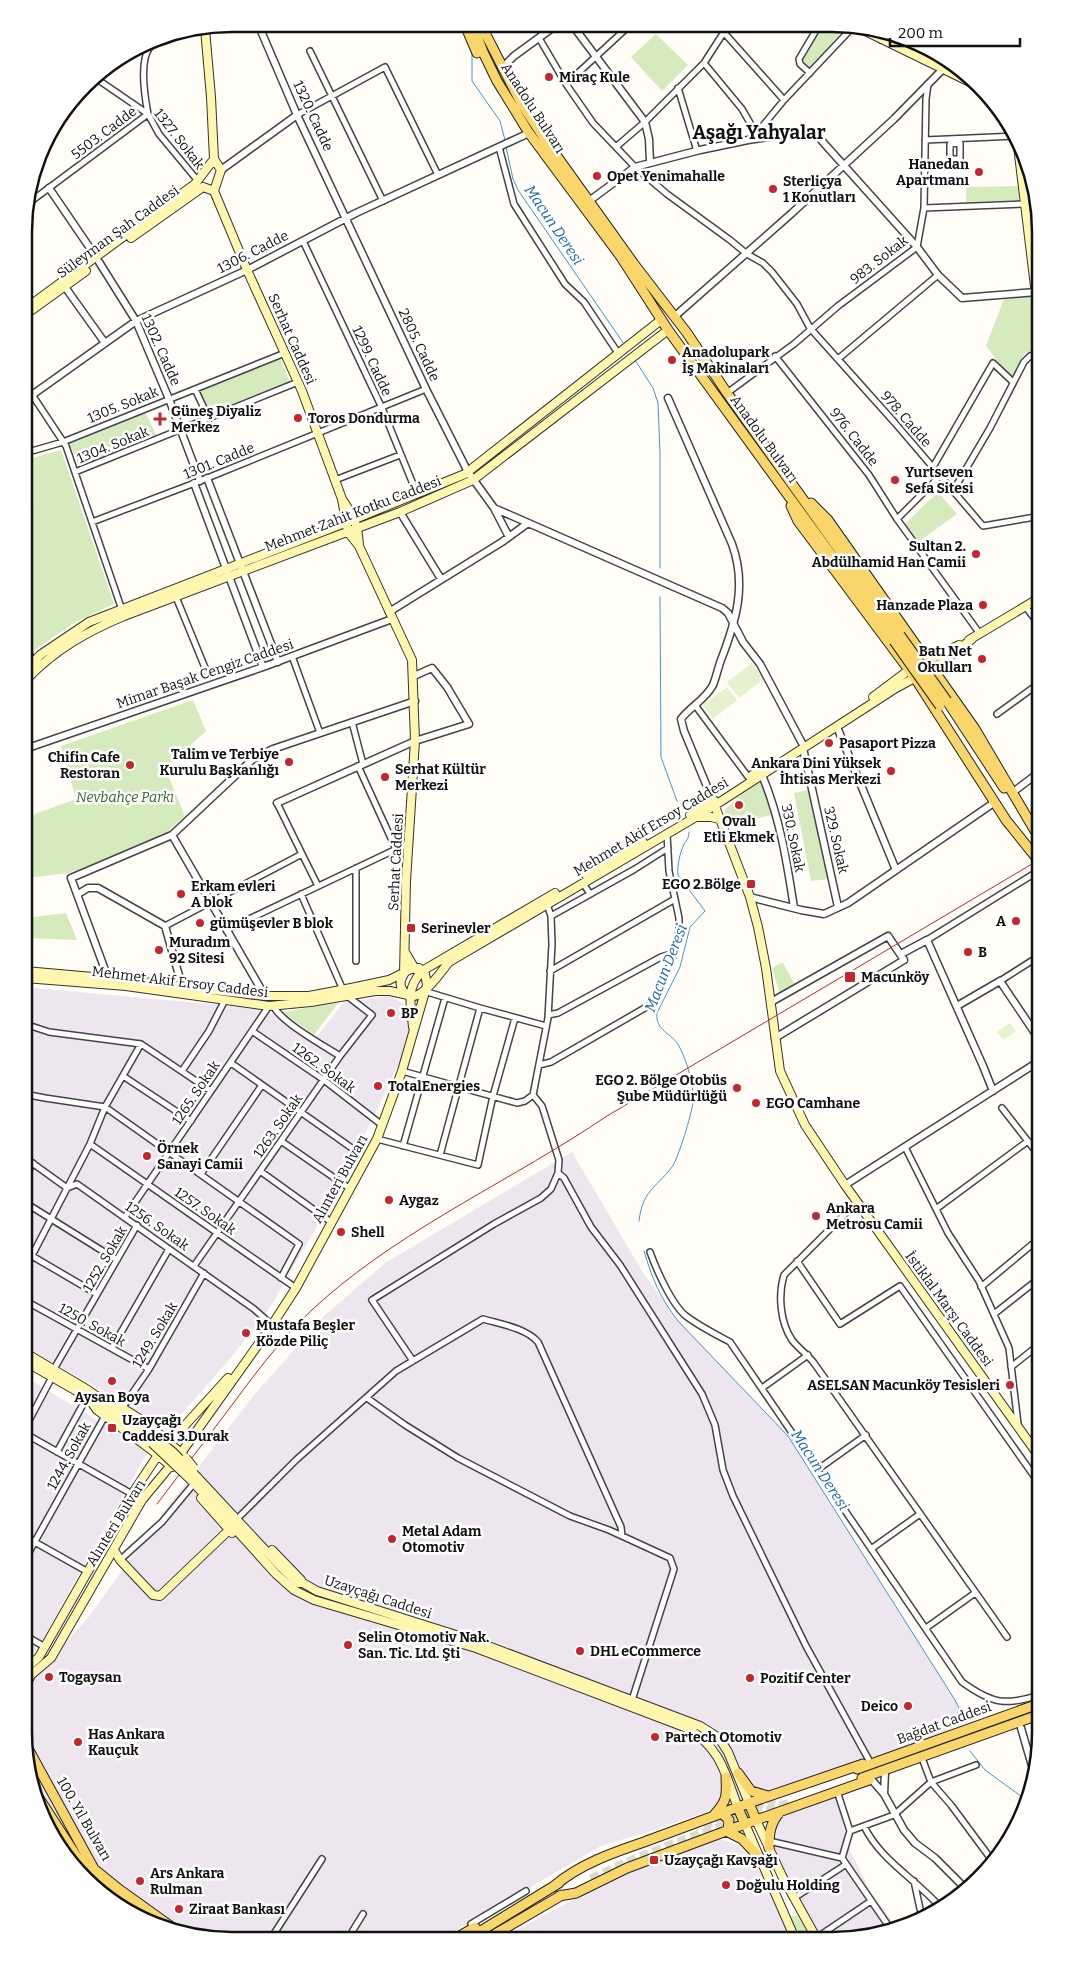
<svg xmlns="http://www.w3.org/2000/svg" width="1065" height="1965" font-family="Bitter,serif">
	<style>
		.industrial { fill: #eee6ef }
		.green { fill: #d5ebbd }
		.pitch { fill: #e6f2cf }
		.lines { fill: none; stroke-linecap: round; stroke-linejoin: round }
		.stream { stroke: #3f96cf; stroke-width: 1 }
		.primary-tunnel { stroke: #dbdad3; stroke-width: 9; stroke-dasharray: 9 4.5; stroke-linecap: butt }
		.minor-casing { stroke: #444; stroke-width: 8 }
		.tertiary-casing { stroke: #444; stroke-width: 9 }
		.secondary-casing { stroke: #333; stroke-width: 10 }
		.primary-casing { stroke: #222; stroke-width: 11 }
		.minor { stroke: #fff; stroke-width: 5 }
		.tertiary { stroke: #fff; stroke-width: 6 }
		.secondary { stroke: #fff6b0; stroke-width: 8 }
		.primary { stroke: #f9d66b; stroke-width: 9 }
		.rail { stroke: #c4262e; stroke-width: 1 }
		.secondary-bridge-casing { stroke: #333; stroke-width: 10; stroke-linecap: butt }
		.primary-bridge-casing { stroke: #222; stroke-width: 11; stroke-linecap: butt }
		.secondary-bridge { stroke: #fff6b0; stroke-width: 8 }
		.primary-bridge { stroke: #f9d66b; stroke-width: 9 }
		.poi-dot { fill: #c4262e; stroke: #fff; stroke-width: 2 }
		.labels { text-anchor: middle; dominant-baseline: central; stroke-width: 5; stroke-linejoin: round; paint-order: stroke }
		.poi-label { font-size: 14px; font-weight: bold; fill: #111; stroke: #fff; text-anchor: start }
		.street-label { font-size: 14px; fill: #111; stroke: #fff }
		.park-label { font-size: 14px; font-style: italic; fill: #2f6b1f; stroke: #fff }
		.water-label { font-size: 15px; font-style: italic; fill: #1768a6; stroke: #fff }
		.district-label { font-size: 19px; font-weight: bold; fill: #111; stroke: #fff }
		.rim { fill: none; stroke: #111; stroke-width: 2.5 }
	</style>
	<rect width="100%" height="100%" fill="#fffdf5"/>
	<path class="industrial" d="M25 987 265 1009 313 1041 344 1002 388 996 403 1003 413 1031 379 1106 319 1223 269 1309 229 1360 167 1431 105 1392 24 1346Z
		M572 1152 642 1271 664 1302 678 1321 788 1436 955 1700 959 1708V1725L919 1743 828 1770 657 1829 601 1846 440 1940 205 1939 152 1925 95 1890 59 1849 35 1800 24 1732V1687L88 1618 174 1498 255 1394 324 1316 385 1263Z
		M24 1376 148 1451 38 1648 24 1662Z
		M834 1790 850 1850 871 1892 899 1930 833 1941H818L784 1879 773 1848V1829L786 1809Z
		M719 1839 739 1845 746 1852 776 1894 796 1941 497 1940 619 1876Z"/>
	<path class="green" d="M822 27 845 28 810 68 802 59Z
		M656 34 688 65 662 91 631 57Z
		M1018 186 1019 200 966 202V187Z
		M1032 296 1038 349 1025 353 1013 375H1008L986 346 1004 299Z
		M280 358 290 383 209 415 199 391Z
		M145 411 157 437 80 468 69 442Z
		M61 450 114 604 74 623 32 652 25 632V460Z
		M938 492 957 514 918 542 915 541 905 524Z
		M193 700 206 731 169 765 167 773 185 816 167 832 130 850 69 873 25 878V810L27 817 76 799 61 746Z
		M760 782 764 788 772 815 729 825 724 811 742 793Z
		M808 790 829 879 811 881 794 793Z
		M66 913 77 940 25 938V918Z
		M781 963H783L795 985 780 994 772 968Z
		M338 1003 314 1035 282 1012Z
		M797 1915 814 1941H801L790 1916Z"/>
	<path class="pitch" d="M752 663 764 679 739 698 727 682Z
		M727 687 737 700 713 719 703 705Z
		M1010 1023 1016 1031 1003 1040 997 1032Z"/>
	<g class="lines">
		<path class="stream" d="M472 52V81L500 121 505 140
			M506 147 513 179 518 190 624 344
			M635 360 653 388 658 403 660 453V568
			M660 597 661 757 677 801
			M639 1221C643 1190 654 1190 672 1167 678 1159 692 1113 693 1102 694 1085 687 1061 679 1046 672 1033 655 1031 657 1013L680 967 690 927 705 911 678 875C677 865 680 853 684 844 687 840 689 838 689 832
			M644 1251C652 1278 660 1298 678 1321L788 1436 955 1700 959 1708 957 1716
			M970 1751 985 1770 1029 1802"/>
		<path class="primary-tunnel" d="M703 1825 780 1797
			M591 1879C656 1847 725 1826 793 1802"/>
		<defs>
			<path id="minor" d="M719 27 784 100
				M539 38 566 84 593 123 635 167 667 194 730 240 747 254 763 263 772 272 797 304 810 328 895 423 983 526 1041 516
				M881 40 886 32
				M310 51 383 201
				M704 63 742 109 757 135
				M810 73 800 64 799 59 818 27
				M94 77 148 114 159 134 198 181
				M566 84 629 26
				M678 88 697 151
				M148 114C145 98 139 61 150 47 154 43 162 40 167 37
				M297 115 385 67 438 175
				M756 134 784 100 852 28
				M925 140 1016 136
				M617 146 645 122 704 63 724 32
				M499 147 514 204 565 284 584 302 618 353
				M960 159H950V144L960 143V167
				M26 205 148 114
				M924 208 1025 204
				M303 241 382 408 417 494
				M775 356 869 475 897 519 980 634
				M838 359 938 275
				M25 384 66 446 122 610
				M195 389 209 419
				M727 393 794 344 838 306 917 247 924 208 926 99 928 84
				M25 453 63 442 285 353
				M933 467 993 363 1013 382
				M75 472 298 382
				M335 480 400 455
				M953 491 990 428 1024 362 1030 356 1041 352
				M897 519 940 476
				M92 522 200 481 426 389
				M176 597 208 675
				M1025 606 1041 627
				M292 656 320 733
				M695 705 749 778
				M997 714 1041 682
				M352 722 363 764
				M358 766 396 849
				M302 854 318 886
				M583 883 590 894
				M301 894 343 990
				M551 916 635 869 668 848
				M165 926 302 854 277 803
				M226 930 409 843
				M927 940 1032 875
				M356 961V868
				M550 971 675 899
				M1000 981 1041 955
				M424 991 480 1008 546 1026
				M273 1005C279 1021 324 1046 340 1056
				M548 1015 558 1013 661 957 674 953
				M25 1024 49 1032 141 1044
				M252 1031 324 1080 382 1125
				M231 1063 356 1151 340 1182
				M539 1065 551 1062 650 1005 658 996 674 953 679 930V918L669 871 667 834
				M182 1071 209 1031 225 1000
				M402 1071 517 1103 525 1101 533 1095 548 1018 552 944 551 916 547 904
				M123 1076 191 1121
				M211 1091 141 1044 105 1107 90 1144 296 1288
				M24 1094 45 1098 105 1107 299 1244 281 1278
				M1002 1108 1041 1158
				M377 1139 478 1165 493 1096 515 1018
				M281 1141 349 1188
				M403 1146 445 998
				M905 1147 948 1233 979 1281 1009 1348 1018 1424
				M440 1155 480 1008
				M24 1157 67 1188 77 1184 254 1309 272 1325
				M260 1171 331 1222
				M558 1173 564 1178 591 1227 620 1265 702 1394 715 1425 723 1470 733 1496 806 1646 870 1762
				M201 1174 262 1085
				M24 1179 33 1163
				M24 1202 117 1260
				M857 1202 784 1275C778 1295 780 1322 792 1340 798 1348 808 1355 814 1363L1007 1637
				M936 1209 1028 1141
				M125 1217 269 1006
				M650 1252C656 1269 672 1305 686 1316 699 1326 715 1334 730 1342L962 1682C994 1705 1004 1705 1041 1695
				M32 1256 97 1294
				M797 1261 840 1324 900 1286 1041 1486
				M194 1266 340 1056 372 1015 346 995
				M24 1271 90 1144
				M981 1287 1041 1237
				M24 1300 149 1369
				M994 1314 1041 1277
				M112 1348 169 1249
				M413 1361 372 1300 494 1224 541 1198 551 1189 558 1173 559 1160 542 1106 533 1095
				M1011 1367 1041 1343
				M54 1369 137 1225
				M762 1388 808 1355
				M367 1398 405 1425 458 1458 570 1516 609 1530 670 1558 674 1569 632 1700
				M123 1407 149 1369 204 1273
				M24 1430 52 1377
				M24 1433 132 1494
				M57 1452 87 1397
				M817 1470 866 1435
				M240 1516 296 1460 396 1371 483 1319C500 1324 526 1328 538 1342L621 1527 622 1536
				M24 1536 88 1572
				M871 1549 920 1514
				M120 1560 162 1522 191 1487
				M24 1561 105 1416
				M926 1628 975 1593
				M24 1635 45 1647
				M922 1758 931 1782 951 1805 994 1863
				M837 1791 850 1831 894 1815 931 1782 976 1765
				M864 1826C880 1860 917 1880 941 1908
				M850 1831 842 1858 892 1931
				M769 1841 842 1858
				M914 1881 922 1918
				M794 1898 845 1865
				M471 1924 526 1891
				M816 1938 871 1901
				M270 1940 322 1859
				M347 1940 363 1914"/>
			<path id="tertiary" d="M258 24 297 115 426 389 468 472 494 508 722 608 728 613 743 642 760 664 802 743
				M573 26 645 122 649 139 650 163
				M502 68 514 56 555 26
				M221 170 297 115
				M49 188 96 257
				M589 201 635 167 700 150 748 140 813 131 917 247 938 275 962 298 1036 292
				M99 262 136 321 169 399 200 481
				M65 287 105 343
				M674 317 792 213 894 119 943 69 949 61
				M668 398 732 544C747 585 736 621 721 660 718 668 716 678 713 685 706 699 690 707 681 719L684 731 713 801
				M25 400 136 321 247 270 356 213 529 133
				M207 478 278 662
				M194 483 263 667
				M494 508 509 537
				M400 512 441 579
				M389 612 502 542 528 523
				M25 645 33 663
				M837 727 896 870
				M803 748 838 907
				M25 749 263 667 392 619
				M762 775C780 818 787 862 794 908
				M1013 792 1041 771
				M277 803 415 741 469 724 447 687 432 668 414 676
				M172 835 265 996
				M78 894 88 888H98L165 926 182 986
				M750 897 801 910 824 914 848 903 995 802
				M901 954 927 940 983 1066 993 1091
				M108 978 71 878 172 835 253 759 273 749 415 701
				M771 1002 888 936 904 960 775 1038
				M957 1006 1000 981 1041 1042
				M845 1185 1041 1060
				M1021 1728 1035 1776
				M871 1779 884 1794 904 1830 915 1843 935 1858 967 1890
				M884 1794 885 1772"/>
			<path id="secondary" d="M859 28 980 87
				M205 29 211 97 214 159 221 170 214 191
				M1017 138 1041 336
				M1029 162 1041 268
				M203 187 214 191 247 270 302 391 342 499 348 532 359 546 412 660 415 741 406 881 404 974C401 979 399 983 402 989 415 1013 441 971 449 962L706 811 896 688 918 676
				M131 238 203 187
				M25 309 195 184 214 159
				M25 315 86 271
				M344 502C355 519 358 526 359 546
				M969 640 1041 597
				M929 671 941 663 972 639
				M25 672 40 655 89 622 355 519 465 474 661 320
				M25 681C54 650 86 632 124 616L400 512 473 480 668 330
				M873 697 909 670 959 645
				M751 776 773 761
				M713 801 750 897 758 927 766 968 780 1071 805 1125 845 1185 1041 1459
				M690 815 714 800
				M696 817H711L719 819
				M586 875 643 842
				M25 971 127 980 265 996H309L351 988 389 980 411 969 419 968
				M25 978 126 986 269 1006 311 1002 375 991H390L408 995
				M413 1027C411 1004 405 990 422 971L555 893
				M24 1352 88 1390 157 1439
				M24 1361 87 1397 152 1443
				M106 1398 148 1424 183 1455
				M92 1403 97 1410 149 1448 172 1467
				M197 1477 281 1567 298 1583H303L317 1591 475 1641 700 1726 719 1738 728 1752 749 1803
				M191 1480 276 1574 294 1590 314 1600 476 1648 687 1728C721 1748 725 1773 738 1808
				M201 1498 232 1533
				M114 1550 120 1560 153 1595 160 1596 229 1530
				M272 1550 301 1580
				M24 1670 39 1657 132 1494 158 1455 228 1378
				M25 1680 51 1658 142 1500 181 1453 272 1325 296 1288 377 1139 402 1071 427 985 425 974 415 969 405 952
				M756 1820 782 1876 818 1941
				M745 1824 796 1941"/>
			<path id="primary" d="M465 25 477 53
				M473 25 483 52 497 81 529 133 621 257 668 330 894 641
				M481 25 521 103 546 141 634 264 687 333 727 393 900 635
				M811 503 828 520 975 729 1041 841
				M791 506 798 521 915 678 1006 820 1038 860
				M947 701 1004 788
				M24 1687 30 1676
				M26 1745 94 1869 120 1890 180 1933
				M857 1769 1041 1703
				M738 1773 751 1791 768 1796
				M862 1778 1041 1714
				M33 1789 86 1871 105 1889 158 1926
				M749 1803 863 1764
				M738 1808 745 1824 869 1780
				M722 1813 729 1820 728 1830
				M714 1815C727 1801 727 1796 726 1777
				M726 1831 742 1839 759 1857
				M769 1848C769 1834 770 1823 780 1812
				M554 1886C580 1864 612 1853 644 1842 679 1829 714 1816 749 1803L756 1820
				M559 1896 576 1893 627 1868 745 1824
				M453 1940 475 1927
				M466 1940 559 1883
				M485 1940 562 1895"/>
		</defs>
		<use href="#minor" class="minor-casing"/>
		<use href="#tertiary" class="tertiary-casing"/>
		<use href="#secondary" class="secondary-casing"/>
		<use href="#primary" class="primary-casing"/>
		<use href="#minor" class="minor"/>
		<use href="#tertiary" class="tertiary"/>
		<use href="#secondary" class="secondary"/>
		<use href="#primary" class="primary"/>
		<path class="rail" d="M157 1504C182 1471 207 1438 232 1405 260 1367 288 1330 324 1299 409 1225 514 1179 607 1116L1032 864"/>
		<defs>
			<path id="secondary-bridge" d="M157 1439 173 1452 197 1477
				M152 1443 191 1480
				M186 1458 194 1468"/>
			<path id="primary-bridge" d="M900 635 947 701
				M894 641 940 706"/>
		</defs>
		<use href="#secondary-bridge" class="secondary-bridge-casing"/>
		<use href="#primary-bridge" class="primary-bridge-casing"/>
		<use href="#secondary-bridge" class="secondary-bridge"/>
		<use href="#primary-bridge" class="primary-bridge"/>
	</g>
	<g class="poi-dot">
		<circle cx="549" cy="77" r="5"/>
		<circle cx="979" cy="172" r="5"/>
		<circle cx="597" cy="176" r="5"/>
		<circle cx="773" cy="189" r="5"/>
		<circle cx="672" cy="360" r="5"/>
		<circle cx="298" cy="418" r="5"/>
		<path d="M157.5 411.5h5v5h5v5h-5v5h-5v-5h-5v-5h5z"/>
		<circle cx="895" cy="480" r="5"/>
		<circle cx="976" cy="554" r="5"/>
		<circle cx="983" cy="605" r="5"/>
		<circle cx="982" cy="659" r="5"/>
		<circle cx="829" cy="743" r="5"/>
		<circle cx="289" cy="762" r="5"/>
		<circle cx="130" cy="765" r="5"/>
		<circle cx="891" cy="771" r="5"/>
		<circle cx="385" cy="777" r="5"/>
		<circle cx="739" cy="805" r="5"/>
		<rect x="746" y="879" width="10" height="10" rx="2.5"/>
		<circle cx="181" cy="894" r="5"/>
		<circle cx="1016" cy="921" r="5"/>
		<circle cx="200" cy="923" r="5"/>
		<rect x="406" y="923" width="10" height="10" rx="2.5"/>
		<circle cx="159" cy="950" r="5"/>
		<circle cx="968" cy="952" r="5"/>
		<rect x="844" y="971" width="12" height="12" rx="2.5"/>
		<circle cx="391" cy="1013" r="5"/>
		<circle cx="378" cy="1086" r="5"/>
		<circle cx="737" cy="1088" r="5"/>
		<circle cx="756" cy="1103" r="5"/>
		<circle cx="147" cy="1156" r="5"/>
		<circle cx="389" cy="1200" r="5"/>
		<circle cx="816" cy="1216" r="5"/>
		<circle cx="341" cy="1232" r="5"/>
		<circle cx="246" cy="1333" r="5"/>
		<circle cx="112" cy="1381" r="5"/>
		<circle cx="1010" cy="1385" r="5"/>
		<rect x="107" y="1423" width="10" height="10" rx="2.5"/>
		<circle cx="392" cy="1539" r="5"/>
		<circle cx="348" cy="1645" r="5"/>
		<circle cx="580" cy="1651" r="5"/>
		<circle cx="49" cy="1677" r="5"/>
		<circle cx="750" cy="1678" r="5"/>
		<circle cx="908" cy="1706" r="5"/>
		<circle cx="655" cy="1737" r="5"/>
		<circle cx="78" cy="1742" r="5"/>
		<rect x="649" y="1855" width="10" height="10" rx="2.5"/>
		<circle cx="140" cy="1881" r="5"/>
		<circle cx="726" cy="1885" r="5"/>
		<circle cx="179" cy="1909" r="5"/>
	</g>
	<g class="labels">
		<g class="poi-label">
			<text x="559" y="77">Miraç Kule</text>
			<text x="969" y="164" text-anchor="end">Hanedan<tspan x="969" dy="16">Apartmanı</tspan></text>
			<text x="607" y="176">Opet Yenimahalle</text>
			<text x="783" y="181">Sterliçya<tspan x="783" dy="16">1 Konutları</tspan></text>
			<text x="682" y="352">Anadolupark<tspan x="682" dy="16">İş Makinaları</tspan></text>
			<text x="171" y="411">Güneş Diyaliz<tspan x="171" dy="16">Merkez</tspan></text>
			<text x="308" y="418">Toros Dondurma</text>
			<text x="905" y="472">Yurtseven<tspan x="905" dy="16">Sefa Sitesi</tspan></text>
			<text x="966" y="546" text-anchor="end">Sultan 2.<tspan x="966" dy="16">Abdülhamid Han Camii</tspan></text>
			<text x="973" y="605" text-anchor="end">Hanzade Plaza</text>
			<text x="972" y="651" text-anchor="end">Batı Net<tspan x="972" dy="16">Okulları</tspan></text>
			<text x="839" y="743">Pasaport Pizza</text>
			<text x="279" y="754" text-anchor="end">Talim ve Terbiye<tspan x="279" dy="16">Kurulu Başkanlığı</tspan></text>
			<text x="120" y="757" text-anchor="end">Chifin Cafe<tspan x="120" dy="16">Restoran</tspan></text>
			<text x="881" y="763" text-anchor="end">Ankara Dini Yüksek<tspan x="881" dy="16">İhtisas Merkezi</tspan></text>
			<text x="395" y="769">Serhat Kültür<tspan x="395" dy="16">Merkezi</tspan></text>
			<text x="739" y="821" text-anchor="middle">Ovalı<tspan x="739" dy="16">Etli Ekmek</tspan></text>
			<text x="741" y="884" text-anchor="end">EGO 2.Bölge</text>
			<text x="191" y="886">Erkam evleri<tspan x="191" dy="16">A blok</tspan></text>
			<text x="1006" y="921" text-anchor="end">A</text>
			<text x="210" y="923">gümüşevler B blok</text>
			<text x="421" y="928">Serinevler</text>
			<text x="169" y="942">Muradım<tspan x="169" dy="16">92 Sitesi</tspan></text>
			<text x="978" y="952">B</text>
			<text x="861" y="977">Macunköy</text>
			<text x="401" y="1013">BP</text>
			<text x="727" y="1080" text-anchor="end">EGO 2. Bölge Otobüs<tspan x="727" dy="16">Şube Müdürlüğü</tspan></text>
			<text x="388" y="1086">TotalEnergies</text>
			<text x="766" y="1103">EGO Camhane</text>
			<text x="157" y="1148">Örnek<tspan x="157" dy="16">Sanayi Camii</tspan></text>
			<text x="399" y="1200">Aygaz</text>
			<text x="826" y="1208">Ankara<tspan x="826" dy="16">Metrosu Camii</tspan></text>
			<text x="351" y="1232">Shell</text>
			<text x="256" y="1325">Mustafa Beşler<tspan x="256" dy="16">Közde Piliç</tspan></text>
			<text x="1000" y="1385" text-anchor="end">ASELSAN Macunköy Tesisleri</text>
			<text x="112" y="1397" text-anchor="middle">Aysan Boya</text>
			<text x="122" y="1420">Uzayçağı<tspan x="122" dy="16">Caddesi 3.Durak</tspan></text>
			<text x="402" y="1531">Metal Adam<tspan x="402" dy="16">Otomotiv</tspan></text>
			<text x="358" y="1637">Selin Otomotiv Nak.<tspan x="358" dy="16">San. Tic. Ltd. Şti</tspan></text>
			<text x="590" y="1651">DHL eCommerce</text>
			<text x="59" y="1677">Togaysan</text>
			<text x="760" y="1678">Pozitif Center</text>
			<text x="898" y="1706" text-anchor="end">Deico</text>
			<text x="88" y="1734">Has Ankara<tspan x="88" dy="16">Kauçuk</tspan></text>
			<text x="665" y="1737">Partech Otomotiv</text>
			<text x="664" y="1860">Uzayçağı Kavşağı</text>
			<text x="150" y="1873">Ars Ankara<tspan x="150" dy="16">Rulman</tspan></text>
			<text x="736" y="1885">Doğulu Holding</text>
			<text x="189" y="1909">Ziraat Bankası</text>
		</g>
		<g class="street-label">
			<text transform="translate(533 108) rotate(57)">Anadolu Bulvarı</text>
			<text transform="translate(313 116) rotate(65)">1320. Cadde</text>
			<text transform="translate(104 133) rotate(-37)">5503. Cadde</text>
			<text transform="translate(179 139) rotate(52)">1327. Sokak</text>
			<text transform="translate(118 232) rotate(-36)">Süleyman Şah Caddesi</text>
			<text transform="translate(253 252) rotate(-27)">1306. Cadde</text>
			<text transform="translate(879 260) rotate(-38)">983. Sokak</text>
			<text transform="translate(292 339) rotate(66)">Serhat Caddesi</text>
			<text transform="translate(419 345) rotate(65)">2805. Cadde</text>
			<text transform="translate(161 350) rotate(66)">1302. Cadde</text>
			<text transform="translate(372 361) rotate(65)">1299. Cadde</text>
			<text transform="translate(123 405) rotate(-22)">1305. Sokak</text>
			<text transform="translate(906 419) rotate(49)">978. Cadde</text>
			<text transform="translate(854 437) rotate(52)">976. Cadde</text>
			<text transform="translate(764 439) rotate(54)">Anadolu Bulvarı</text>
			<text transform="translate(113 445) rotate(-22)">1304. Sokak</text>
			<text transform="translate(219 461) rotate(-22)">1301. Cadde</text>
			<text transform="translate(353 514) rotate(-21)">Mehmet Zahit Kotku Caddesi</text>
			<text transform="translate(205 674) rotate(-19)">Mimar Başak Cengiz Caddesi</text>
			<text transform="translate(651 827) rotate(-31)">Mehmet Akif Ersoy Caddesi</text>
			<text transform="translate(793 838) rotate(78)">330. Sokak</text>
			<text transform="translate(836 840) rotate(77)">329. Sokak</text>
			<text transform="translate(396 862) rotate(-87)">Serhat Caddesi</text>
			<text transform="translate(180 982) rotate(7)">Mehmet Akif Ersoy Caddesi</text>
			<text transform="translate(324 1068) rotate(36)">1262. Sokak</text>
			<text transform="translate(196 1093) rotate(-56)">1265. Sokak</text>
			<text transform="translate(278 1126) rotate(-55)">1263. Sokak</text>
			<text transform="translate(340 1179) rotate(-61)">Alınteri Bulvarı</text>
			<text transform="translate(205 1211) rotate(35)">1257. Sokak</text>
			<text transform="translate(157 1226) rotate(35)">1256. Sokak</text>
			<text transform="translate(105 1259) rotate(-60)">1252. Sokak</text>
			<text transform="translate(949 1309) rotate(54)">İstiklal Marşı Caddesi</text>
			<text transform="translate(92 1325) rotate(29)">1250. Sokak</text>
			<text transform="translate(155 1335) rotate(-59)">1249. Sokak</text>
			<text transform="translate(69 1456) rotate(-61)">1244. Sokak</text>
			<text transform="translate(116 1523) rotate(-58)">Alınteri Bulvarı</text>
			<text transform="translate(378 1597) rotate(18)">Uzayçağı Caddesi</text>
			<text transform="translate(944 1723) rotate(-20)">Bağdat Caddesi</text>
			<text transform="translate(84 1819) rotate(60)">100. Yıl Bulvarı</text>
		</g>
		<g class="park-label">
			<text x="125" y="797">Nevbahçe Parkı</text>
		</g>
		<g class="water-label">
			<text transform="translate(554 225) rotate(56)">Macun Deresi</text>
			<text transform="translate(666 968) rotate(-69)">Macun Deresi</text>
			<text transform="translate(820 1470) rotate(57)">Macun Deresi</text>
		</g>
		<g class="district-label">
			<text x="759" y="132">Aşağı Yahyalar</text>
		</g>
	</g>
	<path d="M0 0H1065V1965H0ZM232 32H832A200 200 0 0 1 1032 232V1732A200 200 0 0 1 832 1932H232A200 200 0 0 1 32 1732V232A200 200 0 0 1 232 32Z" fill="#fff" fill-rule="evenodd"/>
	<path class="rim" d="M232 32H832A200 200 0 0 1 1032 232V1732A200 200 0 0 1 832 1932H232A200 200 0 0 1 32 1732V232A200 200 0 0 1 232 32Z"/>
	<path d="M890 38v8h130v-8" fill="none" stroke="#111111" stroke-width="2.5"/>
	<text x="898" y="38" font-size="15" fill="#111111" stroke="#ffffff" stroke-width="4" paint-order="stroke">200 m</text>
</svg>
